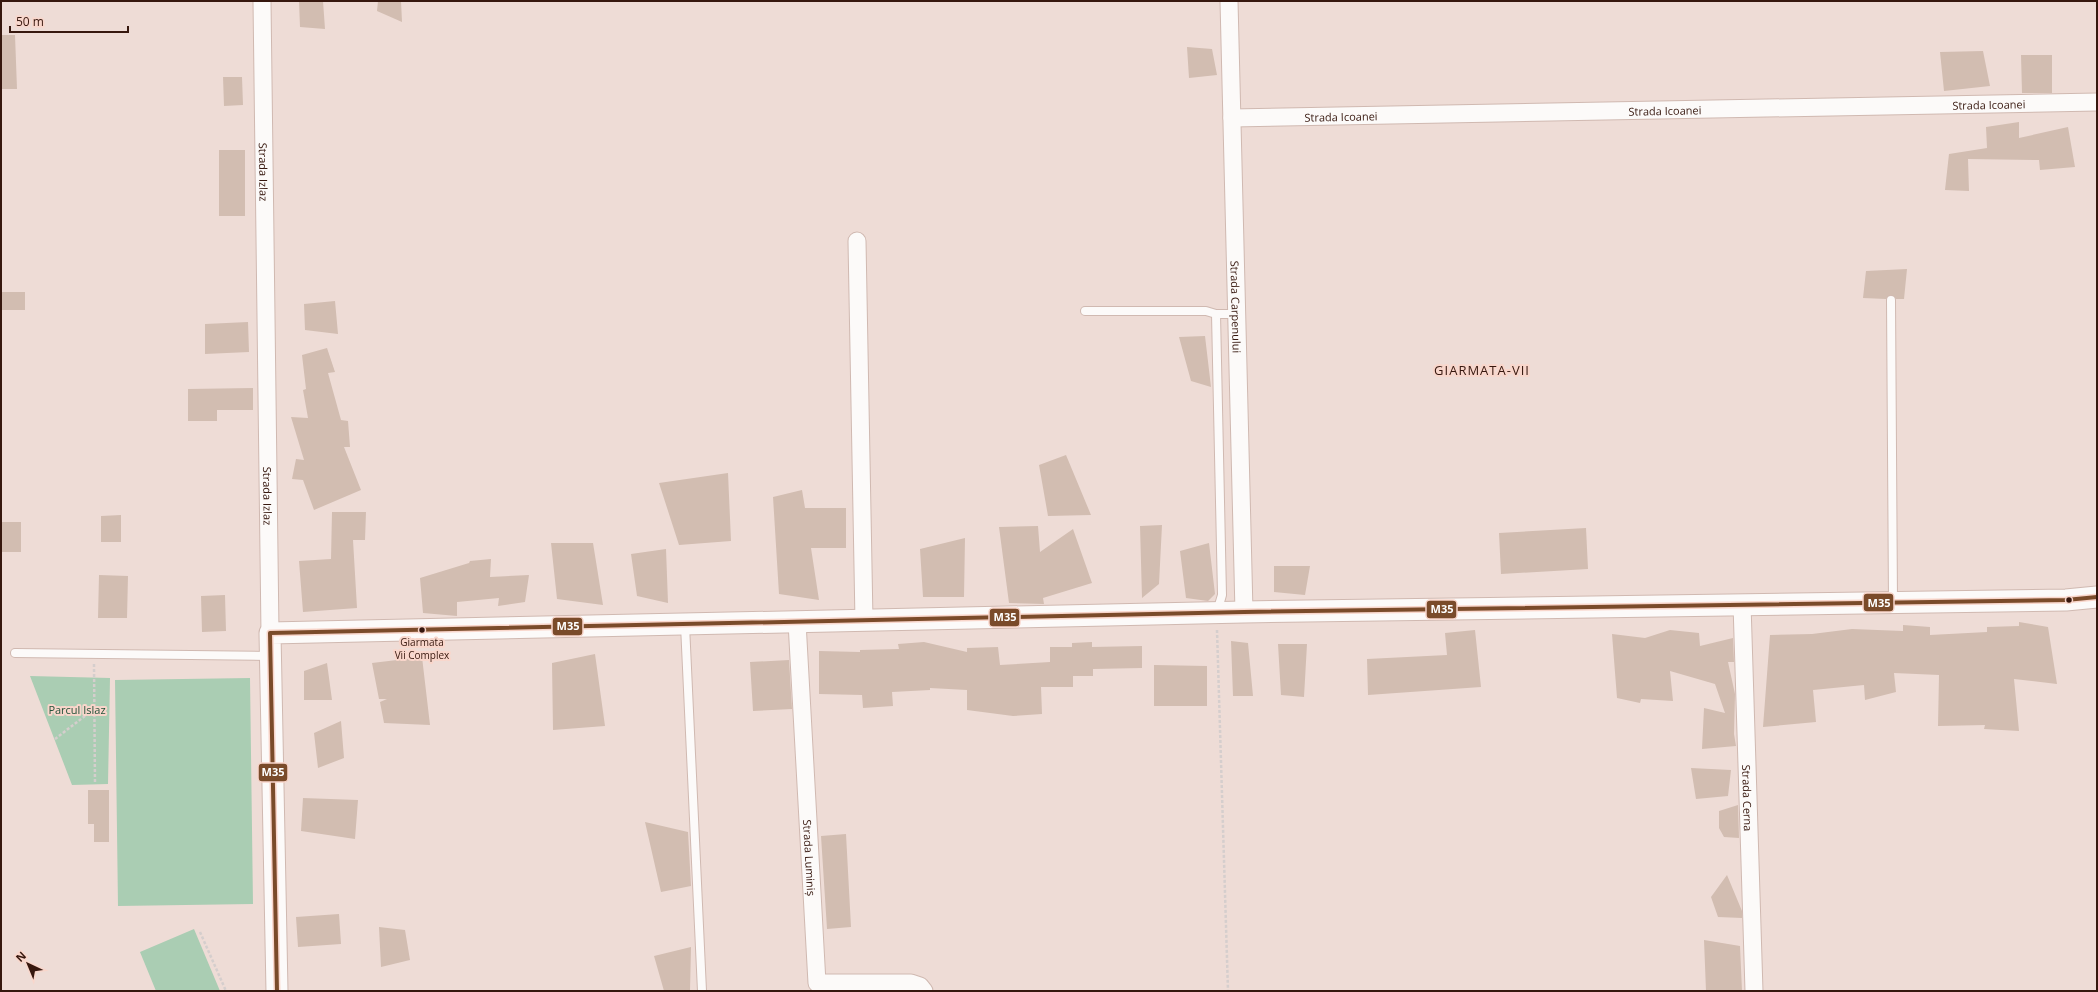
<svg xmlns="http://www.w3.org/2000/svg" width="2098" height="992" font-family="'Open Sans',sans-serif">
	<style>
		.green { fill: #aacdb3 }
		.building { fill: #d2bdb1 }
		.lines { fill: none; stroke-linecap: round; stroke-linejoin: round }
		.service-casing { stroke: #d0b9b1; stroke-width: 10 }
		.minor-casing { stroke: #d0b9b1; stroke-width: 19 }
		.tertiary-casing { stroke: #d0b9b1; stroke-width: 23 }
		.path { stroke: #d5cecd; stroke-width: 2.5; stroke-dasharray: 3 2; stroke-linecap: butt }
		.service { stroke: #fcfaf9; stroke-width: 8 }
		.minor { stroke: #fcfaf9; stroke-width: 17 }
		.tertiary { stroke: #fcfaf9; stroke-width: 21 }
		.bus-1-casing { stroke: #f9d6cb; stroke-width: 7 }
		.bus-1 { stroke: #7a4b2a; stroke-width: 4 }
		.bus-dot { fill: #36170e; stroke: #f9d6cb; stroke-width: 1.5 }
		.labels { text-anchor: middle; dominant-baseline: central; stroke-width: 4; stroke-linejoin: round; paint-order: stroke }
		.bus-label { font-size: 10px; fill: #36170e; stroke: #f9d6cb }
		.street-label { font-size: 11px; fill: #36170e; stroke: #f9d6cb }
		.park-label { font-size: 11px; fill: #215139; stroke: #f9d6cb }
		.quarter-label { font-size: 13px; letter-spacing: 1px; fill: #36170e; stroke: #f9d6cb }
		.line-badge { stroke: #f9d6cb; stroke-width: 1.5 }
		.badge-label { font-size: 11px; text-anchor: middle; font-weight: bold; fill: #fff }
	</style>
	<rect width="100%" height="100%" fill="#eedcd6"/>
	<path class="green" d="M30 676 110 678 108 784 72 785Z
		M250 678 253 904 118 906 115 680Z
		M194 929 220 991H156L140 952Z"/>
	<path class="building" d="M299 1H323L325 29 300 27Z
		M378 1H401L402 22 377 11Z
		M1 35H15L17 89H1Z
		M1187 47 1212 49 1217 75 1189 78Z
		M1983 51 1990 86 1944 91 1940 52Z
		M2021 55H2052V93H2022Z
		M223 77H242L243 105 224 106Z
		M2019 122V138L2068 127 2075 167 2040 170 2039 160 1968 159 1969 191 1945 190 1949 154 1987 148 1986 127Z
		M219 150H245V216H219Z
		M1907 269 1904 299H1896L1891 295 1886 299 1863 298 1866 271Z
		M1 292H25V310H1Z
		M335 301 338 334 305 330 304 304Z
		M248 322 249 352 205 354V324Z
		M1205 336 1211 387 1191 381 1179 337Z
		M327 348 335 372 328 373 341 420 348 421 350 447H344L361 490 314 510 303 480 292 479 296 459 304 460 291 417 308 418 303 390 306 389 302 355Z
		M253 388V410H217V421H188V389Z
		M1066 455 1091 515 1048 516 1039 465Z
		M728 473 731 541 679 545 659 483Z
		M802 490 805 508H846V548H811L819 600 779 594 773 497Z
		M332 512H366L365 540H353L357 608 303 612 299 561 331 559Z
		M121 515V542H101V516Z
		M1 522H21V552H1Z
		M1162 525 1159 584 1142 598 1140 526Z
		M1038 526 1040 552 1073 529 1092 583 1043 598 1044 604 1009 603 999 527Z
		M1586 528 1588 569 1501 574 1499 533Z
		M965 538 964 597H923L920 549Z
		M551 543H593L603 605 557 599Z
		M1209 543 1215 594 1208 601 1186 598 1180 551Z
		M666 549 668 603 637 596 631 554Z
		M491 559 490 577 529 575 525 602 498 606 499 598 457 602V616L423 613 420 578 469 563 470 561Z
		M1274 566H1310L1305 595 1274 592Z
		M99 575 128 576 127 618H98Z
		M225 595 226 631 202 632 201 596Z
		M2019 622 2048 627 2057 684 2014 679 2019 731 1984 729 1985 725 1938 726 1939 675 1894 673 1896 692 1865 700 1864 685 1813 690 1816 722 1763 727 1770 635 1812 634 1852 629 1903 631V625L1930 627V635L1987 632V627L2019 626Z
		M1475 630 1481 687 1368 695 1367 659 1447 655 1445 633Z
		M1670 630 1699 633 1700 646 1733 638 1734 662H1728L1735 694 1734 734 1736 746 1702 749 1704 708 1725 713 1715 684 1670 671 1673 701 1641 699 1640 703 1617 698 1612 634 1645 638Z
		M1231 641 1248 643 1253 696H1233Z
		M924 642 967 652V648L998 647 1000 665 1050 662V647H1072V643L1092 642V647L1142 646V668L1093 669V676H1073V687H1041L1042 714 1013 716 967 710V690L930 688V690L892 692 893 706 863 708 862 695 819 694V651L860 652V650L899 649 898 644Z
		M1278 644H1307L1304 697 1281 695Z
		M595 654 605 726 553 730 552 663Z
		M422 657 430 725 384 723 380 702 387 699H379L372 663Z
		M789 660 792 709 753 711 750 662Z
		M327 663 332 700H304V671Z
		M1154 665 1207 666V706H1154Z
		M341 721 344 758 318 768 314 733Z
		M1691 768 1731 770 1728 796 1696 799Z
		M88 790H109V842H94V824H88Z
		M303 798 358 800 355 839 301 831Z
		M1738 805 1739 838 1724 837 1719 828V811Z
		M645 822 688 832 691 886 661 892Z
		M846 834 851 927 827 929 821 836Z
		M1727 875 1742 911V918L1718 917 1711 897Z
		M339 914 341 944 298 947 296 917Z
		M379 927 405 930 410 960 381 967Z
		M1704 940 1740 946 1742 991H1706Z
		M691 947 690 991H664L654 956Z"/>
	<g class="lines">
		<defs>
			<path id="service" d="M1891 300 1893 601
				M1085 311H1206L1216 314 1222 595 1217 612
				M1216 314H1237
				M685 625 702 991
				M15 653 269 656"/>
			<g id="minor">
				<path id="s1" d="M262 1 270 633"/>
				<path id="s2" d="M1229 1 1244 612"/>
				<path id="s3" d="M1232 118 2097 102"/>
				<path d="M857 241 864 621"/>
				<path id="s4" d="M1742 604 1754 991"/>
				<path id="s5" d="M797 622 817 983H911L920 986 924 991"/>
			</g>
			<path id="tertiary" d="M277 991 270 633 1244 612 2066 600 2097 597"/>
		</defs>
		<use href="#service" class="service-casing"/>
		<use href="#minor" class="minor-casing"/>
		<use href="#tertiary" class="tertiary-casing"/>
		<path class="path" d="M1217 630 1228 991
			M94 664 95 784
			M55 739 94 709
			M200 932 226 991"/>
		<use href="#service" class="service"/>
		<use href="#minor" class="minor"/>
		<use href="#tertiary" class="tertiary"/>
		<defs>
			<path id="bus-1" d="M277 991 270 633 1244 612 2066 600 2097 597"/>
		</defs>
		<use href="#bus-1" class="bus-1-casing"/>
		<use href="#bus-1" class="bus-1"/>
	</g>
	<g class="bus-dot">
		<circle cx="2069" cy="600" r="3.5"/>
		<circle cx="422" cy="630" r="3.5"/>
	</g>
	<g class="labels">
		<g class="bus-label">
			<text x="422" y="642">Giarmata<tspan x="422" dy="13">Vii Complex</tspan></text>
		</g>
		<g class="street-label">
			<text stroke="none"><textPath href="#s3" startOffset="757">Strada Icoanei</textPath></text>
			<text stroke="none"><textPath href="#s3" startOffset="433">Strada Icoanei</textPath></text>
			<text stroke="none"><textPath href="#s3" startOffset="109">Strada Icoanei</textPath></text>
			<text stroke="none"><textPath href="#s1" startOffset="171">Strada Izlaz</textPath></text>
			<text stroke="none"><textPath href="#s2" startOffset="306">Strada Carpenului</textPath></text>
			<text stroke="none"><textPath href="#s1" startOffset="495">Strada Izlaz</textPath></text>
			<text stroke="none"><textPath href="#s4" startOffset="194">Strada Cerna</textPath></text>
			<text stroke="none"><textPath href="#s5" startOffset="236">Strada Luminiș</textPath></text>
		</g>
		<g class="park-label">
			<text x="77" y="709">Parcul Islaz</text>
		</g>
		<g class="quarter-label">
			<text x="1482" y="370">GIARMATA-VII</text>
		</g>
	</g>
	<g class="line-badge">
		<rect x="1863" y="593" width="31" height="19" rx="4" fill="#7a4b2a"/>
		<rect x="1426" y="600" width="31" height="19" rx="4" fill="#7a4b2a"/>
		<rect x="989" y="608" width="31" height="19" rx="4" fill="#7a4b2a"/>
		<rect x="552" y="617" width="31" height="19" rx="4" fill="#7a4b2a"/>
		<rect x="258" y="763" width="30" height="19" rx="4" fill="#7a4b2a"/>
	</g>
	<g class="badge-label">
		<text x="1879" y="607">M35</text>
		<text x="1442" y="613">M35</text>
		<text x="1005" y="621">M35</text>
		<text x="568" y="630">M35</text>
		<text x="273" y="776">M35</text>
	</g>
	<rect width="2098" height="992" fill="none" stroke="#36170e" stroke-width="4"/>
	<g transform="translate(28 964) rotate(316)" stroke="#f9d6cb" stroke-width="3" paint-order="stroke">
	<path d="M0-3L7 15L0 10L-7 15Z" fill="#36170e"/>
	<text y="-6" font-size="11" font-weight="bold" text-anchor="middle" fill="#36170e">N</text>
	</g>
	<path d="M10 26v6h118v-6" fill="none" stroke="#36170e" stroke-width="2"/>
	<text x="16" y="26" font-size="12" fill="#36170e" stroke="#f9d6cb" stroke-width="3" paint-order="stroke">50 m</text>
</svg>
